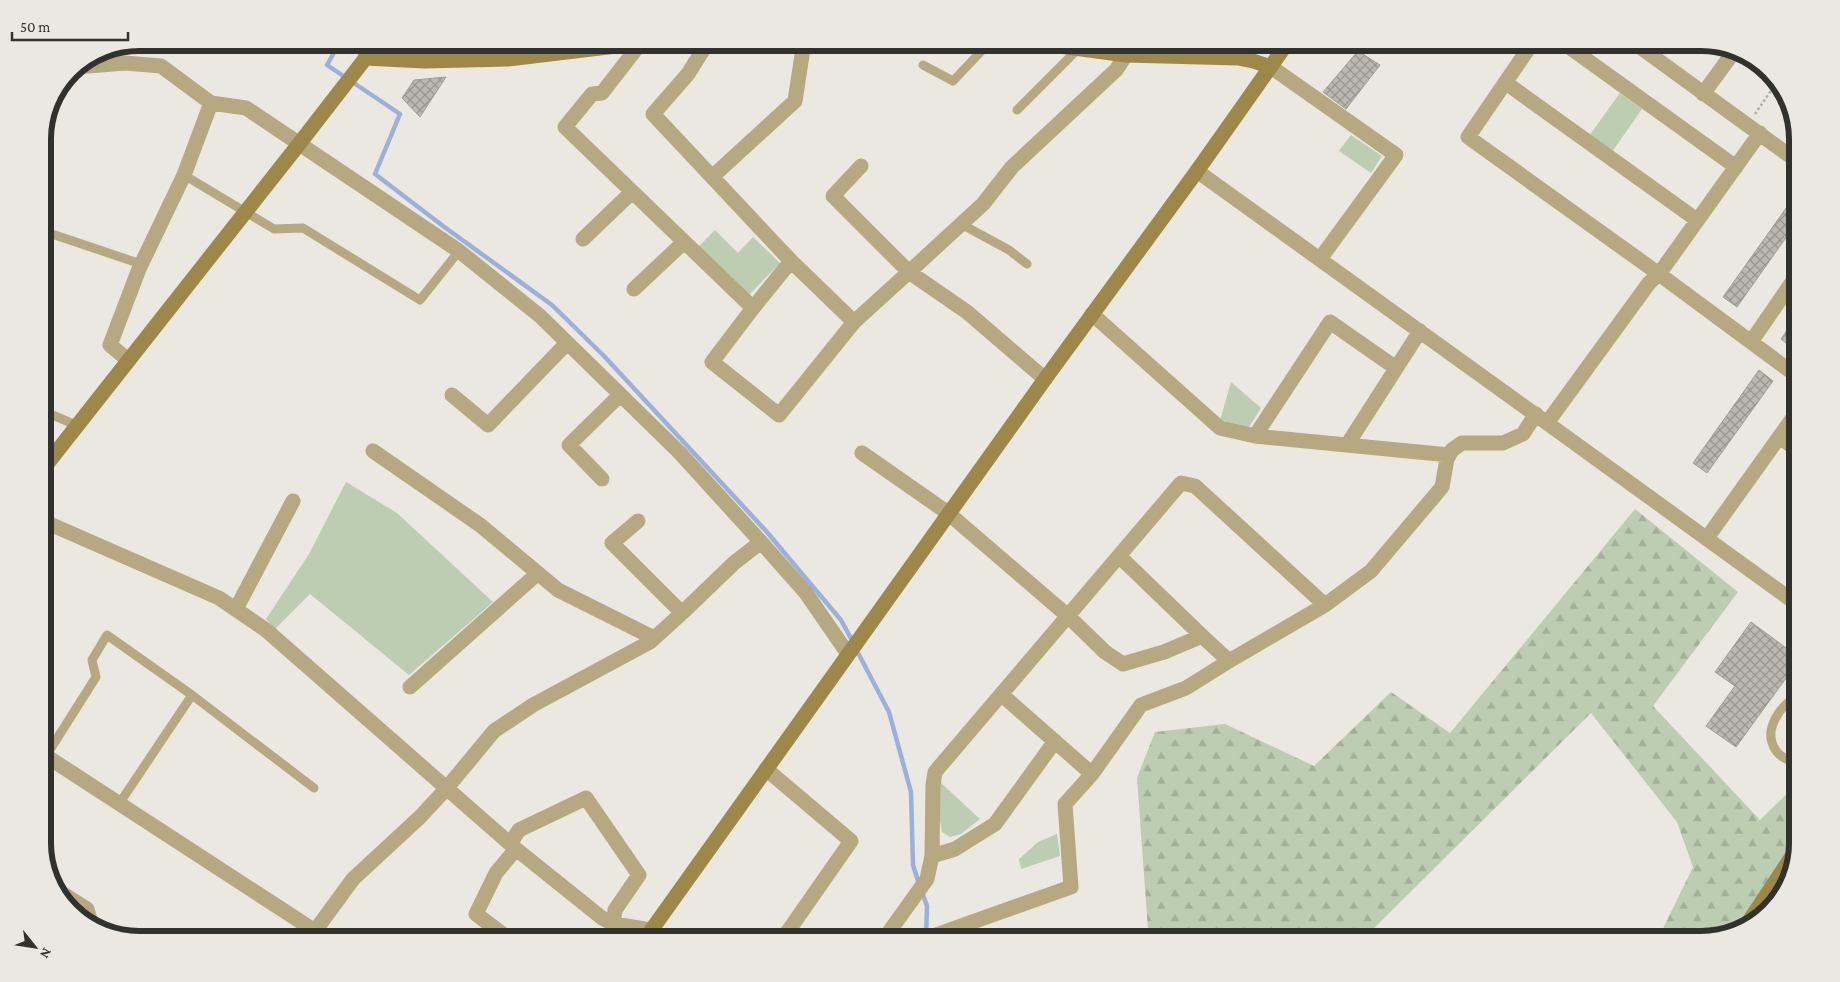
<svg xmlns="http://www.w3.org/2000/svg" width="1840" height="982" font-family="'Crimson Pro',serif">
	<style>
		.forest { fill: url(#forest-firs) }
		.park { fill: #bdcdb2 }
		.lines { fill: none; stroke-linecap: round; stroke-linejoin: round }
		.stream { stroke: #9bb0db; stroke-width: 4.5 }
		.building { fill: url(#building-cross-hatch); stroke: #a09e97 }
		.path { stroke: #adaba5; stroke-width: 2.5; stroke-dasharray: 2.5 2.5; stroke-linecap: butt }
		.lane { stroke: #b6a880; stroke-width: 9 }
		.street { stroke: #b6a880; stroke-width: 15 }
		.secondary { stroke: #9d884a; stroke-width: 15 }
		.rim { fill: none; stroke: #31312e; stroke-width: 6 }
	</style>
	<defs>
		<pattern id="forest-firs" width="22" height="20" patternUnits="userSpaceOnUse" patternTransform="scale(1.25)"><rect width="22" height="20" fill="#bdcdb2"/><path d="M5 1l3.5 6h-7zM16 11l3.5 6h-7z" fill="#a3b099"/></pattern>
		<pattern id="building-cross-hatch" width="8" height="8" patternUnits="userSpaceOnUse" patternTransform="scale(1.25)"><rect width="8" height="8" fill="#bab8b0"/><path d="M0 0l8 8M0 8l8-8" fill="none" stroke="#989690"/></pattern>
	</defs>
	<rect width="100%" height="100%" fill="#eae8e0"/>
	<path class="forest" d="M1635 509 1738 592 1653 706 1760 820 1797 784V843L1787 886 1754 923 1701 939H1658L1693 867 1677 822 1591 713 1363 939H1123L1148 930 1137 778 1155 732 1225 724 1314 766 1391 692 1450 733Z"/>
	<path class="park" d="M1620 93 1642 109 1612 152 1589 136Z
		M1351 135 1382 156 1371 173 1339 151Z
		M715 230 738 253 753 237 780 263 748 296 698 247Z
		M1231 382 1261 408 1247 430 1219 424Z
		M346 482 397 513 493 602 409 675 310 594 275 629 266 619 309 554Z
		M940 782 980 819 961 834 950 837 942 832 940 821Z
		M1057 834 1060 856 1021 869 1019 859 1038 842Z"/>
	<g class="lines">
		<path class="stream" d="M340 42 327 65 400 114 375 174 443 226 552 305 604 356 766 531 841 620 853 642
			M856 649 889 712 911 792 913 865 919 884
			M922 892 927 906 926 939"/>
	</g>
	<path class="building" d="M1358 51 1380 65 1346 109 1323 92Z
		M446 77 420 117 402 98 414 80Z
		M1789 204 1797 210V222L1737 307 1723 297Z
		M1797 316V352L1781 339Z
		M1759 370 1773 381 1707 473 1693 463Z
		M1751 622 1797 656V663L1736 747 1706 726 1735 686 1715 672Z"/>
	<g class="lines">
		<path class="path" d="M1670 51 1676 42
			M1755 114 1777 82"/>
		<path class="lane" d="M923 65 953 81 990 42
			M1017 110 1078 49
			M184 175 274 229 303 228 420 300 459 251
			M961 224 1009 250 1027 264
			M43 231 141 264
			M43 411 76 425
			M1797 697C1780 705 1763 730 1775 749 1779 757 1790 761 1797 764
			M46 756 96 677 92 660 107 635 192 695 314 788
			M119 804 192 695"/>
		<path class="street" d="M525 42 529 56
			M708 42 688 74 653 114 791 261 854 322 909 272 967 312 1045 379
			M1533 42 1468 137 1659 274 1760 133
			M1562 42 1736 167
			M1633 42 1797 161
			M640 44 602 93 592 94 565 127 753 308 791 261
			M76 67 125 63 161 66 211 103 246 108 459 251 540 316 680 453 761 542 806 593 848 654
			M1271 67 1396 155 1320 259
			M1506 83 1697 220
			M1703 94 1735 50
			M861 166 833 196 909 272 983 204 1012 167 1116 70 1126 55
			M1197 171 1547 423 1649 283 1659 274 1797 376
			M712 177 795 101 804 42
			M583 239 632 192
			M634 289 684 242
			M753 308 712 362 779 415 854 322
			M1092 314 1220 428 1255 436 1449 455
			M1751 342 1797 275
			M128 360 110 345 139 269 184 175 211 103
			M452 395 488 425 567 343
			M1547 423 1797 604
			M1255 436 1330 322 1396 368
			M1780 437 1797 450
			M1347 445 1420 331
			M373 451 480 525 558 590 654 638
			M862 453 948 513 1069 617 1105 652 1123 664 1164 652 1202 636 1229 661 1325 605 1371 571 1442 487 1447 459 1452 450 1462 443H1503L1523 434 1536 414
			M602 479 569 445 620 395
			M43 521 219 598 266 630 516 849 602 918 614 924 651 930
			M638 521 612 543 682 613
			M1707 538 1797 412
			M1119 556 1202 636
			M236 609 293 501
			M410 687 537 574
			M43 754 315 931 324 939
			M766 769 851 841 784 937 786 939
			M1092 774 1141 705 1186 688 1229 661
			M510 844 519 830 586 798 639 875 615 910 612 932 606 939
			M932 856 955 849 995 824 1055 741
			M57 890 87 909 92 926
			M315 931 353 879 420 817 446 789 494 731 533 705 650 642 682 613 734 563 761 542
			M933 936 1071 887 1065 804 1092 774 1002 695
			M509 939 476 914 496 873 516 849
			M884 939 927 879 932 856 933 785 935 772 1181 483 1195 486 1325 605"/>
		<path class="secondary" d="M1030 42 1126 55 1238 58 1253 61 1271 67
			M365 58 424 61 508 59 650 42
			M43 469 299 144 378 42
			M1746 926 1795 852
			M645 939 1045 379 1197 171 1288 42"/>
	</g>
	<path d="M0 0H1840V982H0ZM139 51H1701A88 88 0 0 1 1789 139V843A88 88 0 0 1 1701 931H139A88 88 0 0 1 51 843V139A88 88 0 0 1 139 51Z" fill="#eae8e0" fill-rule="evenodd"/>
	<path class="rim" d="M139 51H1701A88 88 0 0 1 1789 139V843A88 88 0 0 1 1701 931H139A88 88 0 0 1 51 843V139A88 88 0 0 1 139 51Z"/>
	<g transform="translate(35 947) rotate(120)" stroke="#eae8e0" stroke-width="4" paint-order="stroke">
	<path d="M0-4L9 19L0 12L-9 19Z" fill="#31312e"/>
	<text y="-8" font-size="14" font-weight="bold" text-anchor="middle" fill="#31312e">N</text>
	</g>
	<path d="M12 32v8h116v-8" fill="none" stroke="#31312e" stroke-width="2.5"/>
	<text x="20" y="32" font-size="15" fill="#31312e" stroke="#eae8e0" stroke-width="4" paint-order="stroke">50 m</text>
</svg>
